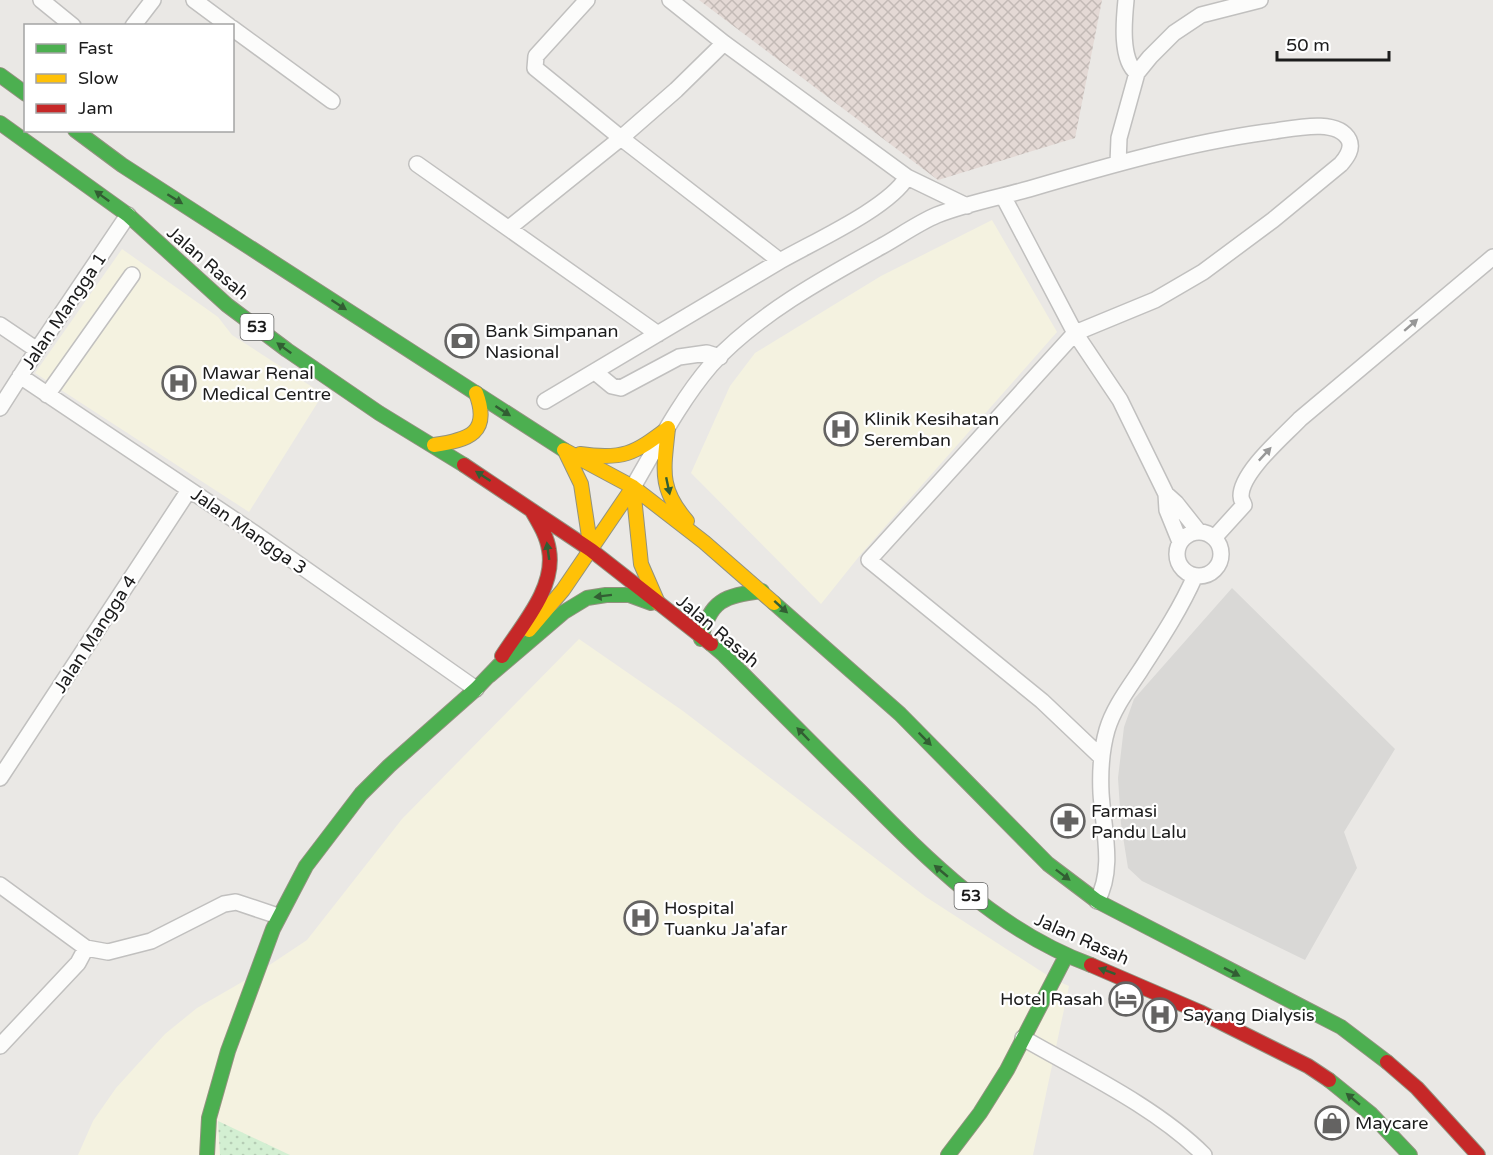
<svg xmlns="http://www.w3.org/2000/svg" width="1493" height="1155" font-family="'Varela Round',sans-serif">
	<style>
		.residential { fill: #d9d8d6 }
		.education { fill: #f4f2e0 }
		.military { fill: url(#military-cross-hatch) }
		.park { fill: url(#park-dots) }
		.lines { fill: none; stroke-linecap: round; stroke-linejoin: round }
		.street-casing { stroke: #c1c0bf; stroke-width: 18 }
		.fast-casing { stroke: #92927f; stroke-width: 16 }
		.slow-casing { stroke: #92927f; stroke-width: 16 }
		.jam-casing { stroke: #92927f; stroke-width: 16 }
		.street { stroke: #fcfcfb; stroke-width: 15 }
		.fast { stroke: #4caf50; stroke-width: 14 }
		.slow { stroke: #ffc107; stroke-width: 14 }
		.jam { stroke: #c62828; stroke-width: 14 }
		.oneway { fill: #325e33 }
		.oneway2 { fill: #979797 }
		.labels { text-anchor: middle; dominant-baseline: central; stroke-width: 4.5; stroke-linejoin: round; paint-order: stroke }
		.shield { fill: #fff; stroke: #606060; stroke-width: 1.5 }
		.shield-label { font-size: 16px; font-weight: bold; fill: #1c1c1c }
		.street-label { font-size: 18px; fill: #1c1c1c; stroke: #fff }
		.poi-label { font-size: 18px; fill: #1c1c1c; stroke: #fff; text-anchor: start }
	</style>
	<defs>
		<pattern id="military-cross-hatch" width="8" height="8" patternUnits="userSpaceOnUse" patternTransform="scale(1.5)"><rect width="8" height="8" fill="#e4d9d5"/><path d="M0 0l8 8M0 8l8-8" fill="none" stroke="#c3bab6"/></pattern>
		<pattern id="park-dots" width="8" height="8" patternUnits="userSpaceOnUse" patternTransform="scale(1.5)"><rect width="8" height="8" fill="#d3efd2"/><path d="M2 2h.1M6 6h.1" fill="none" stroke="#b5ccb4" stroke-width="1.8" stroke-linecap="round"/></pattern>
	</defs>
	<rect width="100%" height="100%" fill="#eae8e5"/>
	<path class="residential" d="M1232 588 1395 749 1344 832 1357 868 1305 960 1142 881 1128 868 1121 824 1118 778 1124 727 1134 699Z"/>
	<path class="education" d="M992 220 1057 332 861 554 821 604 691 473 730 386 755 353 881 276Z
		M122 249 218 317 232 335 323 394 249 512 35 373Z
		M579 639 683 711 926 897 1053 979 1069 986 1033 1155H78L93 1121 116 1088 165 1034 197 1008 256 974 307 940 402 819Z"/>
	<path class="military" d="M699 0H1102L1075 138 938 180Z"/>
	<path class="park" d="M218 1121 290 1155H220Z"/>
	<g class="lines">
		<defs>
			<path id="street" d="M41 0 73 26
				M194 0 229 26
				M670 0 724 43 907 177 967 206
				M1126 0C1124 20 1120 60 1137 73
				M133 26 153 0
				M232 28 332 101
				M724 43 676 90 621 138 780 261C813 242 889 208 907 177
				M1118 163 1119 138 1137 73 1150 57 1174 33 1201 15 1260 0
				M417 164 658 334
				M1003 196 1075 333 1120 400 1166 494 1176 503 1199 532
				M509 228 621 138 535 68 536 56 587 0
				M0 325 37 350
				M595 372 612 386 621 388 679 357 707 353 720 357
				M20 376 254 533 476 689
				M47 395 132 275
				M545 401 780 261
				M0 408 37 350 128 215
				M633 487C657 446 680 401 711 365 755 316 824 278 882 246 900 236 918 223 937 215 964 204 1000 197 1029 189 1107 166 1187 143 1267 132 1288 130 1337 116 1349 140 1353 149 1347 157 1341 164L1273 220 1203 272 1155 300 1075 333 869 560 1042 701 1101 757
				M1166 494 1167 510 1180 542
				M1177 554a22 22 0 1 1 44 0a22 22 0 1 1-44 0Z
				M1214 538 1244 505C1243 502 1241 500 1241 496 1241 472 1284 436 1300 419L1493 257
				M0 778 189 490
				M0 885 86 948 108 952 151 941 224 904 236 902 278 916
				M1097 901C1115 869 1103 828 1101 793 1100 772 1101 751 1107 730 1113 709 1128 689 1140 671 1160 640 1180 610 1195 576
				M1023 1038C1082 1072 1156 1107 1204 1155
				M0 1046 78 963 86 948"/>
			<path id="fast" d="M0 75 26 94
				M0 123 128 215 227 305 287 350 379 413 464 465
				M75 130 122 165 564 450
				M774 603 900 714 1048 864 1097 901 1341 1027 1387 1062
				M701 639C710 600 724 596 762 591
				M711 644 724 655C769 700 814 746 860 791 929 861 998 931 1091 965
				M489 676 564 612 587 598 606 595H629L651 603
				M1329 1080 1371 1114 1410 1155
				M207 1155 209 1118 228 1051 273 929 306 866 361 794 389 766 476 689 499 665
				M948 1155 980 1113 1007 1070 1066 956"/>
			<path id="slow" d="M668 428C664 469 658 488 687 521
				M434 445C469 440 491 433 476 393
				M564 450 633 487 704 542 774 603
				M565 451 581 484 591 550
				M580 454C623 460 634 454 668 428
				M633 487 641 564 658 603
				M529 630 563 590 633 487"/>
			<path id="jam" d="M464 465 591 550 711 644
				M502 656C521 626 556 588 549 550 547 536 539 523 532 511
				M1091 965 1200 1012 1308 1066 1329 1080
				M1387 1062 1417 1088 1478 1155"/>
		</defs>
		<use href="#street" class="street-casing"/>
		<use href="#fast" class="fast-casing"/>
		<use href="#slow" class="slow-casing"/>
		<use href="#jam" class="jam-casing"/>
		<use href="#street" class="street"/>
		<use href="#fast" class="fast"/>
		<use href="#slow" class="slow"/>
		<use href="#jam" class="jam"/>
	</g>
	<defs><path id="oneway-solid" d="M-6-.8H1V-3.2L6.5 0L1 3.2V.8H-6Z" transform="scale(1.5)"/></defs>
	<g class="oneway">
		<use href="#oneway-solid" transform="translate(102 196) rotate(-144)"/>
		<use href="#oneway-solid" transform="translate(175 199) rotate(32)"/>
		<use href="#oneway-solid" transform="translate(339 305) rotate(33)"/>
		<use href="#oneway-solid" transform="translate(284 348) rotate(-144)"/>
		<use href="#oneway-solid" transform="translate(503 411) rotate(33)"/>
		<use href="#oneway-solid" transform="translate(483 476) rotate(-147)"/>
		<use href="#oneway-solid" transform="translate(668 486) rotate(78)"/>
		<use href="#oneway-solid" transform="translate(548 551) rotate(-98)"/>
		<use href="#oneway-solid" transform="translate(603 596) rotate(173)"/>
		<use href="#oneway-solid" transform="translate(781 607) rotate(42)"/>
		<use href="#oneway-solid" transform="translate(803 734) rotate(-134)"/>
		<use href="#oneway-solid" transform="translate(925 739) rotate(45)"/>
		<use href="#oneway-solid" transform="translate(941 871) rotate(-140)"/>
		<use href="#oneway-solid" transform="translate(1063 875) rotate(37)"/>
		<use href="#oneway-solid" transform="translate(1107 971) rotate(-160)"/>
		<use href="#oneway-solid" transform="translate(1232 972) rotate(27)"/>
		<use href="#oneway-solid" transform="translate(1353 1099) rotate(-140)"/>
	</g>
	<g class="oneway2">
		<use href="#oneway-solid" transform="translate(1411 325) rotate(-41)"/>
		<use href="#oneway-solid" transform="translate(1265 454) rotate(-47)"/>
	</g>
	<defs>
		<symbol id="bank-ring" viewBox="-11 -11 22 22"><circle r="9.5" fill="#fff" stroke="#646362" stroke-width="1.5"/><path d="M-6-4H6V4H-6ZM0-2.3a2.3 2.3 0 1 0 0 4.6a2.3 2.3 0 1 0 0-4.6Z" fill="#646362"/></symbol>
		<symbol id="hospital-ring" viewBox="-11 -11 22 22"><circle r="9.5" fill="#fff" stroke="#646362" stroke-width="1.5"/><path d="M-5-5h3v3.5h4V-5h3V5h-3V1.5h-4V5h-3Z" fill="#646362"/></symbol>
		<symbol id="pharmacy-ring" viewBox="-11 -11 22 22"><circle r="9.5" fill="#fff" stroke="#646362" stroke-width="1.5"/><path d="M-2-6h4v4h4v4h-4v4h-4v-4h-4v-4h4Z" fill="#646362"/></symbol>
		<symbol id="hotel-ring" viewBox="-11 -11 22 22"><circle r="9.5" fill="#fff" stroke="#646362" stroke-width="1.5"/><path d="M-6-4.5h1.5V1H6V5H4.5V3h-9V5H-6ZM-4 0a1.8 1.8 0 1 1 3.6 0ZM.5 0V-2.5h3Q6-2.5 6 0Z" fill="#646362"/></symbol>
		<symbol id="shop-ring" viewBox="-11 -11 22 22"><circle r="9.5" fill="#fff" stroke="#646362" stroke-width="1.5"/><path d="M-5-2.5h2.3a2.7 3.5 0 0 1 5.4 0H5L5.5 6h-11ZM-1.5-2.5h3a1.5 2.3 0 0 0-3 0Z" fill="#646362"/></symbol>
	</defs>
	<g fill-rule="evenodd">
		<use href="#bank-ring" x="443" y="322" width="38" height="38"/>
		<use href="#hospital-ring" x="160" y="364" width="38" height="38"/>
		<use href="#hospital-ring" x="822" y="410" width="38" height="38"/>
		<use href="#pharmacy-ring" x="1049" y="802" width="38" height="38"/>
		<use href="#hospital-ring" x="622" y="899" width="38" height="38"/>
		<use href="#hotel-ring" x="1107" y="980" width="38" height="38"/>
		<use href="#hospital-ring" x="1141" y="996" width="38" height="38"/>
		<use href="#shop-ring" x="1313" y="1104" width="38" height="38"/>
	</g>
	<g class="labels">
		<g class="shield">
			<rect x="240.5" y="314" width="33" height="26" rx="4.5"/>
			<rect x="954.5" y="883" width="33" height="26" rx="4.5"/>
		</g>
		<g class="shield-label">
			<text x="257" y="327">53</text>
			<text x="971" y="896">53</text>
		</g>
		<g class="street-label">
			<text transform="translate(208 263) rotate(41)">Jalan Rasah</text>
			<text transform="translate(64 311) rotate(-56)">Jalan Mangga 1</text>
			<text transform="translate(249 531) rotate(35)">Jalan Mangga 3</text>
			<text transform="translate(718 631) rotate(40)">Jalan Rasah</text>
			<text transform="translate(95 634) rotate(-57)">Jalan Mangga 4</text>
			<text transform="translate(1082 939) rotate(24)">Jalan Rasah</text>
		</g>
		<g class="poi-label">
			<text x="485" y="331">Bank Simpanan<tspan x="485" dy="21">Nasional</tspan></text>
			<text x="202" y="373">Mawar Renal<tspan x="202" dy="21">Medical Centre</tspan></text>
			<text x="864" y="419">Klinik Kesihatan<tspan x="864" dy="21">Seremban</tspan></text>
			<text x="1091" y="811">Farmasi<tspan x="1091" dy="21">Pandu Lalu</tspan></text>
			<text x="664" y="908">Hospital<tspan x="664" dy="21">Tuanku Ja'afar</tspan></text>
			<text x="1103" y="999" text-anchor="end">Hotel Rasah</text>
			<text x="1183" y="1015">Sayang Dialysis</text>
			<text x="1355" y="1123">Maycare</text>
		</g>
	</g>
	<rect x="24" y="24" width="210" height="108" fill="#ffffff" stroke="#a4a4a4" stroke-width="1.5"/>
	<rect x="36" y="44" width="30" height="9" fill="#4caf50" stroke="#a4a4a4" stroke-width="1.5"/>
	<text x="78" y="54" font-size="18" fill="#1c1c1c">Fast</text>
	<rect x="36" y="74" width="30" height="9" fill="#ffc107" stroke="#a4a4a4" stroke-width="1.5"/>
	<text x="78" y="84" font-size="18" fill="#1c1c1c">Slow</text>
	<rect x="36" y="104" width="30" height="9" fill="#c62828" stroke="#a4a4a4" stroke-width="1.5"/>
	<text x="78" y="114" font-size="18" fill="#1c1c1c">Jam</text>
	<path d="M1277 51v9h112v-9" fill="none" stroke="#1c1c1c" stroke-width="3"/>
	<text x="1286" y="51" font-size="18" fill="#1c1c1c" stroke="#ffffff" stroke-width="4.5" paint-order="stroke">50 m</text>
</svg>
